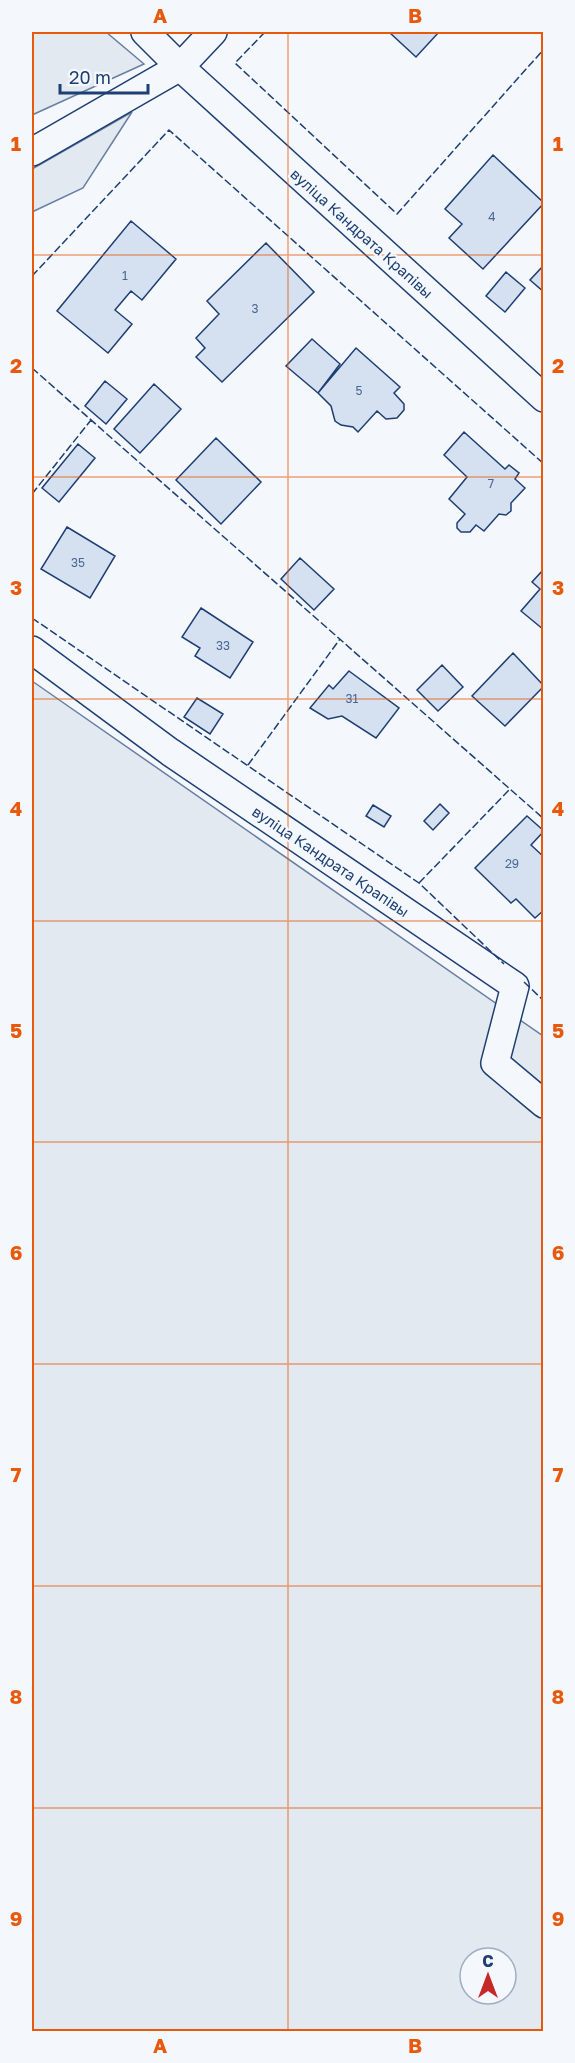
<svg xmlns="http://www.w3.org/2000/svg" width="575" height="2063" font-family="'Golos Text',sans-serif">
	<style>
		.green { fill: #e3e9f0; stroke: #687fa3; stroke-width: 1.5; fill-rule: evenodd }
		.building { fill: #d5e0f0; stroke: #1d3f73; stroke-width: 1.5 }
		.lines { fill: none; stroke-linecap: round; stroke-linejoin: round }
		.street-casing { stroke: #1d3f73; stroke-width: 30 }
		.street { stroke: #f4f7fb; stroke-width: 27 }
		.fence { stroke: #1d3f73; stroke-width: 1.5; stroke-dasharray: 8 3; stroke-linecap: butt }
		.grid { fill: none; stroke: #e8590c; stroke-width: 1.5; stroke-opacity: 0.55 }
		.labels { text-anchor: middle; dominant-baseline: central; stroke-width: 4.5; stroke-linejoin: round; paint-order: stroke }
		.number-label { font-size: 12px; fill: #4b6792 }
		.street-label { font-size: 15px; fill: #1d3f73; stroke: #f4f7fb }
		.neatline { fill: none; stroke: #e8590c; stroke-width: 2 }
		.grid-label { font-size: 20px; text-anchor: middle; font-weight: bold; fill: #e8590c }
	</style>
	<rect width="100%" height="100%" fill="#f4f7fb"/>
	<path class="green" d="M32 32H106L144 64 32 115Z
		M132 112 83 188 32 212V169Z
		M32 681 543 1036V2031H32ZM470 1958H506V1994H470Z"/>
	<path class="building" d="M389 32H439L416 57Z
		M493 155 544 203 483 269 449 238 462 224 445 209Z
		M131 221 176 259 142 300 131 291 115 310 132 324 108 353 57 311Z
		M266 243 314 292 222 382 196 357 205 348 196 338 219 314 207 301Z
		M544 265V292L530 280Z
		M506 272 525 288 505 312 486 296Z
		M312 339 340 364 318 393 286 366Z
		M356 348 400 387 394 393 404 404V410L397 418 386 419 377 411 358 432 353 427 341 425 335 421 331 406 318 393Z
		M105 381 127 399 106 424 85 406Z
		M154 384 181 409 140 453 114 429Z
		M464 432 505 469 509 465 519 473 515 479 525 488 511 503V511L506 515 499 514 484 531 476 525 470 532H461L457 528V523L465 514 449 499 467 477 444 455Z
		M216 438 261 482 221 524 176 480Z
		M78 444 95 458 59 502 42 488Z
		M67 527 115 556 90 598 41 569Z
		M300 558 334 589 314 610 281 579Z
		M544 569V630L521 611 540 589 532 582Z
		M201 608 253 642 230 678 195 656 200 648 182 637Z
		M513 653 544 686 505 726 472 696Z
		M442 665 463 687 438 711 417 690Z
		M349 671 399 708 376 738 342 716 328 719 310 708 329 685 333 689Z
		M197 698 223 714 210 734 184 717Z
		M440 804 449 813 433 830 424 821Z
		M373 805 391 816 384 827 366 816Z
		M527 816 544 831 531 845 544 857V910L535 918 516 899 511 903 475 868Z"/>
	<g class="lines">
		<defs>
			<path id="street" d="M145 32 180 67 544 398
				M32 152 180 67 213 32
				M32 650 170 752 515 986 495 1063 544 1104"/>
		</defs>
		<use href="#street" class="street-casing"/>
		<use href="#street" class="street"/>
		<path class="fence" d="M265 32 235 63 397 214 544 49
			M32 276 169 130 544 464
			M32 368 544 819
			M32 494 91 420
			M32 618 419 883 504 964
			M248 765 340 639
			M419 883 510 789
			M524 982 544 1001"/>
	</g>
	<path class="grid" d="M288 32V2032M32 255H544M32 477H544M32 699H544M32 921H544M32 1142H544M32 1364H544M32 1586H544M32 1808H544"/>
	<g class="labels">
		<g class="number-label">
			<text x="492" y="216">4</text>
			<text x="125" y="275">1</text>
			<text x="255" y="308">3</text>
			<text x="359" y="390">5</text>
			<text x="491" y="483">7</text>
			<text x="78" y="562">35</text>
			<text x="223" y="645">33</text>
			<text x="352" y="698">31</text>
			<text x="512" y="863">29</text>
		</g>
		<g class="street-label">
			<text transform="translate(362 233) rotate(42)">вуліца Кандрата Крапівы</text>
			<text transform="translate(331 861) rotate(34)">вуліца Кандрата Крапівы</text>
		</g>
	</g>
	<rect width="575" height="2063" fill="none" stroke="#f4f7fb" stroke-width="66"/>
	<g transform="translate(488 1976)"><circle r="28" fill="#f4f7fb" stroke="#9eadc5" stroke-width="1.5"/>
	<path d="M0-4.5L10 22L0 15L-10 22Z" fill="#c62828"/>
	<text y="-9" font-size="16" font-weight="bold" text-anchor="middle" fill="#1d3f73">С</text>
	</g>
	<path d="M60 84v9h88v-9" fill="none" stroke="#1d3f73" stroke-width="3"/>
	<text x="69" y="84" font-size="18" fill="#1d3f73" stroke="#f4f7fb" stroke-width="4.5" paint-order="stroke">20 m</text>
	<rect x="33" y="33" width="509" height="1997" class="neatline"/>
	<g class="grid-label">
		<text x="160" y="23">A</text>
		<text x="415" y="23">B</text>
		<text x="16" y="151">1</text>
		<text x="558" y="151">1</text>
		<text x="16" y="373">2</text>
		<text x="558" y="373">2</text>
		<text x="16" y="595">3</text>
		<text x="558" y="595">3</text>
		<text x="16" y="816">4</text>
		<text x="558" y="816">4</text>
		<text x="16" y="1038">5</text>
		<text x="558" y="1038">5</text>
		<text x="16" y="1260">6</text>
		<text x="558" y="1260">6</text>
		<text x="16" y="1482">7</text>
		<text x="558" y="1482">7</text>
		<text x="16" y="1704">8</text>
		<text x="558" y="1704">8</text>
		<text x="16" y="1926">9</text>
		<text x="558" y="1926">9</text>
		<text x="160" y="2053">A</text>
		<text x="415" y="2053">B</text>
	</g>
</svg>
